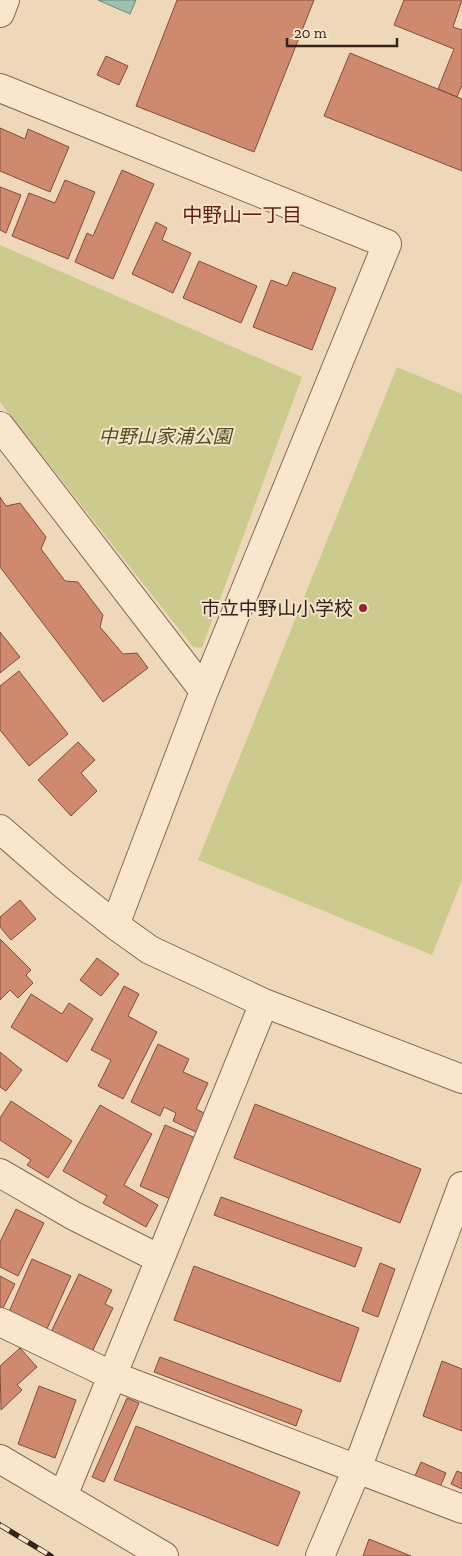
<svg xmlns="http://www.w3.org/2000/svg" width="462" height="1556" font-family="'Zilla Slab','Noto Sans JP',serif">
	<style>
		.green { fill: #cccb8e }
		.water { fill: #9fbfb1; stroke: #678c7e }
		.building { fill: #ce896e; stroke: #854d39 }
		.lines { fill: none; stroke-linecap: round; stroke-linejoin: round }
		.street-casing { stroke: #866854; stroke-width: 30 }
		.street { stroke: #fae6cd; stroke-width: 28 }
		.rail-casing { stroke: #34231a; stroke-width: 5.5 }
		.rail { stroke: #f6e3ca; stroke-width: 4; stroke-dasharray: 11; stroke-linecap: butt }
		.poi-dot { fill: #962333; stroke: #f6e3ca; stroke-width: 2 }
		.labels { text-anchor: middle; dominant-baseline: central; stroke-width: 4; stroke-linejoin: round; paint-order: stroke }
		.park-label { font-size: 19px; font-style: italic; fill: #4c5120; stroke: #f6e3ca }
		.poi-label { font-size: 19px; fill: #34231a; stroke: #f6e3ca; text-anchor: end }
		.neighbourhood-label { font-size: 20px; fill: #621d18; stroke: #f6e3ca }
	</style>
	<rect width="100%" height="100%" fill="#efd8ba"/>
	<path class="green" d="M0 245 302 377 202 648 193 647 0 402Z
		M397 367 462 394V880L432 955 198 860Z"/>
	<path class="water" d="M98 0H136L130 14Z"/>
	<path class="building" d="M177 0H314L254 152 136 106Z
		M404 0H462L453 27 462 30V85L457 97 438 89 454 49 394 25Z
		M350 53 462 99V171L324 116Z
		M106 56 128 66 119 85 97 75Z
		M0 128 25 139 28 129 69 147 50 192 0 171Z
		M122 170 154 184 113 279 75 262 87 233 93 236Z
		M65 180 95 192 68 259 12 236 29 193 55 203Z
		M0 187 21 195 6 233 0 230Z
		M156 222 167 228 162 240 191 253 173 293 132 274Z
		M199 261 257 286 241 323 183 298Z
		M293 272 336 288 312 350 253 327 271 280 287 286Z
		M0 497 6 506 20 503 46 537 41 549 65 581 78 582 103 615 100 627 123 654 137 653 148 668 103 702 0 567Z
		M0 632 20 657 0 673Z
		M19 671 68 734 29 766 0 730V686Z
		M78 742 95 760 81 773 97 791 71 816 38 780Z
		M20 900 36 919 11 940 0 927V917Z
		M0 939 31 970 26 975 33 983 18 998 10 990 0 1000Z
		M97 958 119 974 101 996 80 980Z
		M124 986 139 994 128 1016 157 1032 123 1099 98 1086 111 1060 91 1050Z
		M31 994 62 1014 69 1003 93 1019 67 1062 11 1027Z
		M158 1044 189 1059 183 1072 208 1083 196 1109 208 1115 200 1134 173 1121 176 1113 164 1107 160 1116 131 1102Z
		M0 1052 22 1070 6 1091 0 1087Z
		M11 1101 72 1141 48 1178 27 1165 31 1160 0 1140V1118Z
		M255 1104 421 1169 400 1223 234 1158Z
		M100 1105 152 1134 124 1185 158 1205 146 1227 103 1203 107 1196 63 1171Z
		M165 1125 198 1139 173 1200 140 1186Z
		M221 1197 362 1248 355 1267 214 1215Z
		M16 1209 44 1223 18 1276 0 1267V1242Z
		M32 1259 71 1276 46 1331 8 1314Z
		M380 1263 395 1269 378 1317 362 1311Z
		M194 1266 359 1328 340 1382 174 1320Z
		M79 1274 112 1290 105 1304 113 1308 92 1352 51 1332Z
		M0 1276 15 1284 2 1310 0 1309Z
		M20 1348 37 1367 17 1385 22 1390 1 1410 0 1366Z
		M160 1357 302 1410 296 1426 154 1372Z
		M442 1361 462 1369V1431L423 1416Z
		M39 1386 76 1400 55 1458 18 1444Z
		M127 1398 139 1403 104 1482 92 1477Z
		M136 1426 300 1492 278 1546 114 1480Z
		M421 1462 446 1473 440 1487 415 1476Z
		M457 1471 462 1473V1489L451 1484Z
		M369 1539 411 1556H363Z"/>
	<g class="lines">
		<defs>
			<path id="street" d="M0 13 5 0
				M0 88 387 244 204 691 115 925
				M0 426 204 691
				M0 829 62 883 115 925 150 950 264 1003 462 1079
				M0 1173 74 1216 160 1259 63 1496
				M160 1259 264 1003
				M0 1322 111 1375 462 1509
				M0 1459 164 1556
				M320 1556 357 1469 462 1186"/>
		</defs>
		<use href="#street" class="street-casing"/>
		<use href="#street" class="street"/>
		<defs>
			<path id="rail" d="M0 1525 51 1556"/>
		</defs>
		<use href="#rail" class="rail-casing"/>
		<use href="#rail" class="rail"/>
	</g>
	<circle class="poi-dot" cx="363" cy="608" r="5"/>
	<g class="labels">
		<g class="park-label">
			<text x="165" y="436">中野山家浦公園</text>
		</g>
		<g class="poi-label">
			<text x="353" y="608">市立中野山小学校</text>
		</g>
		<g class="neighbourhood-label">
			<text x="242" y="215">中野山一丁目</text>
		</g>
	</g>
	<path d="M287 38v8h110v-8" fill="none" stroke="#34231a" stroke-width="2.5"/>
	<text x="294" y="38" font-size="15" fill="#34231a" stroke="#f6e3ca" stroke-width="4" paint-order="stroke">20 m</text>
</svg>
